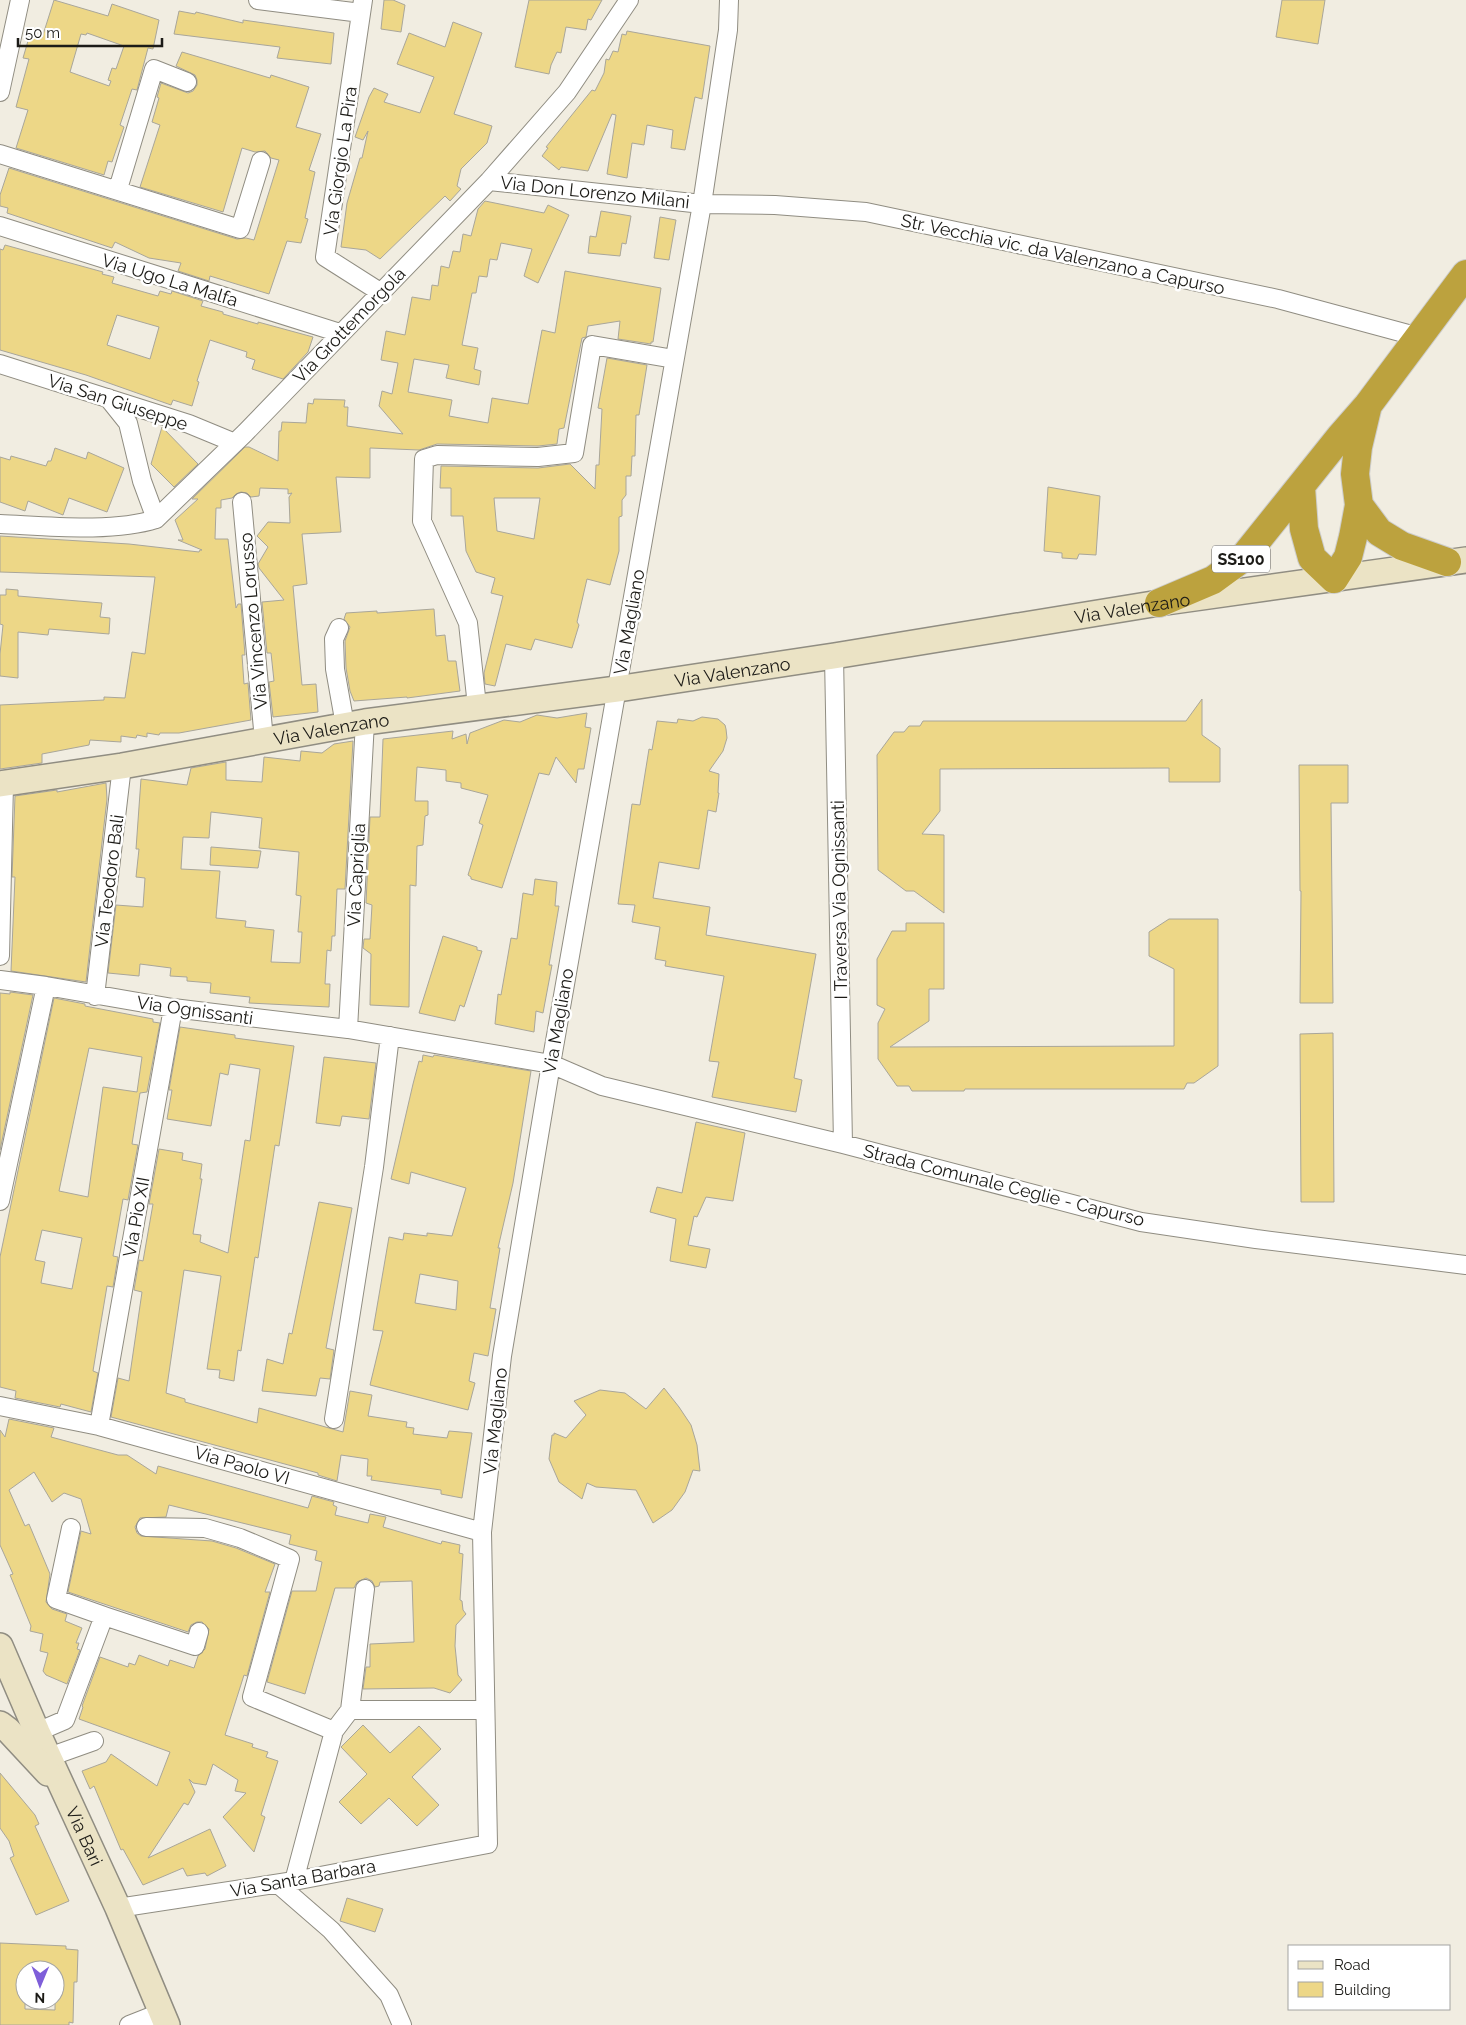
<svg xmlns="http://www.w3.org/2000/svg" width="1466" height="2025" font-family="Raleway,sans-serif">
	<style>
		.building { fill: #edd787; stroke: #a9a69a; fill-rule: evenodd }
		.lines { fill: none; stroke-linecap: round; stroke-linejoin: round }
		.street-casing { stroke: #908d82; stroke-width: 20 }
		.secondary-casing { stroke: #908d82; stroke-width: 28 }
		.highway-casing { stroke: #cdcdcc; stroke-width: 30 }
		.street { stroke: #fff; stroke-width: 18 }
		.secondary { stroke: #ebe3c5; stroke-width: 25 }
		.highway { stroke: #bca23e; stroke-width: 28 }
		.labels { text-anchor: middle; dominant-baseline: central; stroke-width: 5; stroke-linejoin: round; paint-order: stroke }
		.shield { fill: #fff; stroke: #605f5d; stroke-width: 1 }
		.shield-label { font-size: 16px; font-weight: bold; fill: #1c1b17 }
		.street-label { font-size: 18px; fill: #1c1b17; stroke: #fff }
	</style>
	<rect width="100%" height="100%" fill="#f1ede1"/>
	<path class="building" d="M54 0 108 16 112 4 159 20 153 49 148 48 137 90 132 89 120 125 124 127 112 162 108 161 104 175 16 148 28 110 16 107 29 59 23 58 30 34 42 38ZM87 33 124 46 116 69 112 68 108 80 111 81 109 86 70 72 81 34 86 35Z
		M384 0H393L405 5 401 32 381 29Z
		M529 0H602L591 20 588 19 586 30 566 27 561 53 557 52 551 65 549 74 515 67Z
		M1282 0H1325L1318 44 1276 37Z
		M179 11 195 14 196 12 243 23V20L334 33 331 64 277 58 280 47 174 34Z
		M453 22 482 33 454 114 492 126 487 143 461 169 457 186 461 189 450 201 445 196 380 259 366 250 341 247 347 203 360 158H362L368 131 363 140 355 137 369 97 374 88 388 94 384 102 420 113 434 77 397 64 409 33 445 47Z
		M627 31 710 46 702 99 695 97 685 150 671 148 673 130 647 125 644 145 632 143 627 178 607 174 616 115 612 114 588 171 561 167 559 170 542 156 548 148 546 147 592 90 595 91 604 73 606 59 609 60 613 51 618 52 622 34 626 35Z
		M182 52 270 78 271 75 309 87 296 127 321 134 309 170 315 172 305 218 308 219 301 243 287 241 269 294 210 276 209 281 178 271 181 263 149 258 115 242 112 248 7 213 8 208 0 206V195L9 168 237 239 246 238 254 240 279 160 271 158 265 151 255 152 242 148 223 212 140 187 160 125 152 122 159 98 157 97 161 83 188 93 193 91 197 85V80L195 75 176 66Z
		M485 201 544 213 548 205 569 215 538 283 524 276 532 249 501 243 497 260 490 259 487 277 479 276 476 293H472L462 345 478 348 474 369 481 371 479 385 446 378 449 365 414 359 408 392 452 400 449 416 488 423 492 398 528 404 542 330 555 333 565 271 661 288 653 342H651V344L618 339 620 321 588 326 586 337 582 338 564 428 559 429 557 444 538 446 437 444 419 450 370 448V478L336 477 341 532 302 534 307 584 293 586 302 685 316 684 318 712 273 717 269 682 274 681 271 653H267L262 602 284 600 259 568 258 564 268 547 257 536 268 522 290 523 289 497 292 493 288 494V489L260 488 259 496 251 497 247 493 241 492 236 494 232 498 221 500V508H216L215 539H228L236 608 238 604H241L245 655H242L244 684 248 683 251 720 179 733H160L159 735 147 733V737L137 735 136 738 121 736V742L90 740 89 745 42 754V763L0 769V705L104 700V697L125 698 132 652 145 654 155 577 0 572V536L129 544 199 552 200 550H202L178 540H183L175 520 198 499H192L245 447H249L278 461 279 431H281L282 422 306 423 308 403 313 404 314 399 345 400 344 407H348L347 426 403 434 379 406 382 391 392 394 398 363 381 360 386 331 405 335 412 297 430 300 432 285 438 286 441 266 449 268 453 251 460 252 463 234 471 236 478 209Z
		M601 211 631 216 626 244 622 243 620 256 588 253 590 236 596 237Z
		M660 217 676 220 669 260 654 258Z
		M5 245 103 272 102 274 114 277 112 283 158 296 160 291 171 294 172 291 203 301 201 306 223 312V314L258 324V322L313 337 308 352 283 379 252 369 255 360 246 357 247 352 210 340 197 381 199 382 192 406 173 400 171 405 86 375 0 350V249L3 250ZM117 315 159 327 150 359 107 345Z
		M607 358 647 365 639 415H636L635 456H632L631 476H626V495L622 500V516L619 517V551L610 585 587 579 577 622 579 625 572 648 535 639 531 650 506 644 495 686 485 684 484 673 503 596 491 593 495 578 476 572 466 551 463 516H451V488H440L441 466 538 468 570 464 595 489 596 465H599L602 409 598 408ZM494 498H540L534 539 497 531Z
		M162 427 198 464 174 487 151 464Z
		M55 448 86 459 88 452 124 468 107 512 69 498 63 515 28 501 25 511 0 502V457L10 460 11 456 46 466 48 461H51Z
		M1048 487 1100 496 1096 555 1079 554 1077 559 1062 558V553L1044 551Z
		M6 589 18 590V596L102 603 100 617 110 618 109 634 49 629 48 635 18 632V678L0 676V654L3 625 0 624V595H6Z
		M434 609 436 636 445 635 448 661H456L460 691 407 698V697L354 701 350 691 346 668 345 641 350 627 344 619 346 613 377 611V613Z
		M1202 699V735L1220 748V782H1169V768L940 769V811L922 834 944 835V913L914 891H906L878 870 877 755 894 732H904L909 726H920L923 721H1186Z
		M587 713 585 727 591 728 584 769H578L576 783 556 757 549 775 539 773 502 888 471 879V877L468 875 483 825 479 823 488 795 461 788V783L446 781V770L417 767 415 801H428V815L425 816 423 845 417 846 416 886 410 885 409 1007 370 1005 371 954 363 948 364 939H370L372 905 366 903 370 817H380L383 739 453 731 452 739 466 734 467 744 470 733 504 720 520 722 537 715 557 718Z
		M702 717 718 719 725 725 726 729 727 738 723 751 709 771 719 774 718 793H719L716 812 708 810 699 869 659 862 653 898 710 907 706 935 816 954 794 1078 802 1080 796 1112 712 1097 719 1062 709 1061 724 976 665 966 666 961 655 959 660 927 632 922 635 905 618 904 632 804 640 805 649 749 652 750 657 721 677 723 678 719 693 721Z
		M353 741 345 889H337L335 936H332L331 951 327 950 325 984H330L329 1007 249 1003 250 997 210 993 211 983 187 981V977L170 976 171 968 140 964 139 976 108 973 116 905 143 907 145 878 136 877 139 849H136L141 779 187 785 191 768 226 762V780L262 782 264 757 300 761 301 751 322 753 334 744ZM211 812 262 818 259 848 299 852 296 895 301 896 298 932H302L300 963 271 962 274 930 245 927 246 921 216 918 220 871 181 869 183 837 209 838Z
		M1299 765H1348V803H1331L1333 1003H1300L1301 891H1300Z
		M106 783 107 799 86 982 11 971 15 877H12L15 796 57 790V792Z
		M211 847 261 851 258 868 210 865Z
		M535 879 557 882 555 906H559L549 965H552L543 1013 536 1011 534 1032 495 1024 498 994 501 995 511 938 517 939 523 893 533 895Z
		M1169 919H1218V1066L1194 1083H1187L1184 1089H965L964 1091H912L909 1086H897L878 1059V1023L885 1009 877 1005V959L892 931H906V923H944V989H929V1021L890 1047 1174 1046V969L1149 956V932Z
		M443 936 477 947V950L482 951 464 1007 460 1005 455 1021 419 1013Z
		M10 992 33 995 0 1150V993L10 994Z
		M54 998 85 1004V1006L153 1019V1022L160 1023 147 1092 140 1093 132 1144 138 1145 128 1200 123 1199 113 1256 118 1257 113 1287 107 1286 99 1334 93 1371 98 1373 91 1412 61 1404 60 1407 15 1398 16 1391 0 1387V1257ZM89 1048 142 1057 137 1092 103 1087 88 1197 59 1191ZM42 1230 82 1238 72 1289 41 1283 45 1262 35 1260Z
		M180 1027 235 1035V1038L294 1046 279 1146 275 1145 258 1258 255 1257 241 1351 238 1350 234 1381 219 1378 220 1370 207 1369 221 1276 184 1270 166 1393 185 1399V1402L257 1423 259 1408 343 1432 350 1391 372 1395 368 1416 407 1422 406 1427 414 1428 413 1434 447 1438 449 1431 472 1433 462 1498 441 1494V1490L371 1480 372 1476H367L368 1459 341 1455 337 1481 318 1475V1473L111 1417 118 1378 129 1381 142 1292 134 1290 139 1260 143 1261 153 1204H149L159 1149 183 1153 182 1160 202 1164 200 1179H202L193 1234 201 1235 200 1242 228 1253 245 1140 250 1141 260 1069 230 1064 228 1075 220 1073 211 1126 167 1119 172 1090H169Z
		M1333 1033 1334 1202H1301L1300 1034Z
		M423 1055 433 1057 434 1055 531 1071 513 1183 498 1248H500L490 1308 496 1309 488 1356 474 1353 469 1381 475 1383 468 1410 370 1385 383 1331 373 1330 389 1237 403 1240 404 1233 427 1236V1233L452 1236 466 1188 411 1172 409 1184 391 1179 413 1084 419 1061 422 1062ZM420 1274 458 1281 456 1310 415 1303Z
		M324 1057 376 1063 369 1119 342 1116 340 1126 316 1123Z
		M696 1122 745 1133 733 1201 706 1197 697 1217 694 1216 688 1245 710 1249 706 1268 670 1261 676 1219 650 1212 657 1187 682 1193Z
		M319 1202 352 1208 326 1348 334 1350 330 1379 320 1378 316 1396 262 1391 267 1359 283 1364 289 1333 292 1334Z
		M664 1388 679 1407 691 1425 697 1445 700 1471 693 1470 685 1492 672 1510 653 1523 636 1490 596 1487 587 1483 582 1499 559 1482 549 1459 552 1435H554V1433L566 1438 586 1415 574 1401 600 1390 625 1393 646 1409Z
		M9 1419 54 1428 51 1437 118 1455H127L156 1474 158 1466 308 1508 312 1496 334 1502 333 1505 337 1507 335 1515 368 1523 370 1514 386 1517 383 1527 441 1544 442 1541 460 1545 459 1553 463 1554 460 1600 462 1601 463 1610 466 1614 456 1625 455 1646 458 1675 462 1680 450 1693 434 1688 363 1689 366 1667H370V1644L414 1642 412 1581 380 1582 379 1586 375 1587 372 1581 366 1578 357 1582 354 1588H335L305 1694 267 1682 292 1591H316L322 1562 315 1560 317 1551 289 1544 291 1535 169 1505 166 1517 140 1518 135 1527 137 1533 141 1536 212 1541 236 1548 275 1564 265 1592H270L247 1676 244 1675 225 1735 253 1744 252 1747 268 1752 266 1757 278 1761 261 1815 265 1817 254 1852 223 1817 246 1793 235 1791 238 1780 213 1764 206 1785 193 1783 189 1779 195 1792 188 1805 184 1803 148 1858 210 1829 226 1866 207 1876 205 1873 187 1876 183 1868 143 1885 123 1849 121 1850 94 1786 90 1789 82 1771 106 1762 111 1754 157 1786 170 1752 79 1719 83 1707 82 1706 100 1657 128 1667 129 1663 135 1665 139 1655 168 1666 170 1660 194 1668 198 1656 205 1649 209 1629 202 1622H197L191 1625 188 1632 68 1592 81 1531 91 1534 81 1499 64 1493 52 1502 34 1472 9 1490 25 1526 29 1524 50 1574 46 1602 52 1609 67 1614 65 1621 82 1628 76 1643H79L77 1649 80 1650 67 1684 46 1675 43 1671 48 1653 40 1651 43 1634 30 1631 31 1626 10 1575 13 1574 0 1545V1430L5 1437Z
		M363 1725 390 1753 419 1726 441 1749 412 1777 439 1805 417 1826 389 1798 361 1824 339 1802 367 1774 341 1747Z
		M0 1773 35 1815 39 1824 35 1826 69 1901 36 1915 10 1858 14 1856 9 1841 0 1828Z
		M347 1898 383 1909 375 1932 340 1921Z
		M0 1943 66 1946V1949L78 1950 77 1982H74L73 2023 69 2022V2025H0ZM25 1970H55V2010L25 2009Z"/>
	<g class="lines">
		<defs>
			<path id="street" d="M258 0 361 13
				M363 0 325 257 380 292
				M0 92 20 0
				M0 154 240 229 261 161
				M489 181 702 204 775 205 866 212 1278 299 1419 337
				M118 189 154 69 187 82
				M0 226 340 333
				M0 364 189 424 235 443
				M108 398 128 423 142 481 156 519
				M242 502 264 740
				M0 524C46 526 113 533 156 519L245 433 489 181 567 92 629 0
				M339 628 334 639 335 669 345 725
				M834 656 843 1144
				M477 706 468 623 422 521 424 459 437 455 538 457 574 453 592 345 674 359
				M0 956 4 784
				M0 980 46 986 173 1008 348 1029 551 1064 602 1086 843 1144 1141 1222 1256 1239 1466 1265
				M95 996 122 766
				M348 1029 365 722
				M0 1201 46 986
				M0 1406 99 1426 482 1532
				M334 1419 374 1167 390 1036
				M99 1426 173 1008
				M146 1527 205 1528 240 1538 290 1559 252 1697 334 1731
				M104 1616 195 1646 199 1632
				M350 1710H485
				M37 1732 65 1720 104 1616 56 1599 71 1528
				M49 1757 94 1741
				M294 1881 334 1731 350 1710 365 1589
				M278 1884 331 1930 389 1995 402 2025
				M118 1908 294 1881 488 1844 482 1532 502 1356 551 1064 702 204 728 30 729 0
				M129 2025 162 2012"/>
			<g id="secondary">
				<path id="s1" d="M0 784 122 766 365 722 617 689 834 656 1159 603 1466 560"/>
				<path id="s2" d="M0 1646 37 1732 118 1908 167 2025"/>
				<path d="M0 1724 8 1730 48 1773"/>
			</g>
			<path id="highway" d="M1301 487 1304 529 1312 558 1334 579 1348 557 1353 537 1359 505 1355 474 1358 447 1367 409
				M1359 505 1379 532 1402 546 1447 562
				M1159 603 1213 580 1243 558 1340 437 1368 405 1466 274"/>
		</defs>
		<use href="#street" class="street-casing"/>
		<use href="#secondary" class="secondary-casing"/>
		<use href="#highway" class="highway-casing"/>
		<use href="#street" class="street"/>
		<use href="#secondary" class="secondary"/>
		<use href="#highway" class="highway"/>
	</g>
	<g class="labels">
		<rect class="shield" x="1212" y="545.5" width="58" height="27" rx="4"/>
		<g class="shield-label">
			<text x="1241" y="559">SS100</text>
		</g>
		<g class="street-label">
			<text transform="translate(340 161) rotate(-82)">Via Giorgio La Pira</text>
			<text transform="translate(595 192) rotate(6)">Via Don Lorenzo Milani</text>
			<text transform="translate(1063 254) rotate(12)">Str. Vecchia vic. da Valenzano a Capurso</text>
			<text transform="translate(170 280) rotate(17)">Via Ugo La Malfa</text>
			<text transform="translate(349 325) rotate(-46)">Via Grottemorgola</text>
			<text transform="translate(118 402) rotate(18)">Via San Giuseppe</text>
			<text stroke="none"><textPath href="#s1" startOffset="1146">Via Valenzano</textPath></text>
			<text transform="translate(253 621) rotate(-95)">Via Vincenzo Lorusso</text>
			<text transform="translate(629 622) rotate(-80)">Via Magliano</text>
			<text stroke="none"><textPath href="#s1" startOffset="741">Via Valenzano</textPath></text>
			<text stroke="none"><textPath href="#s1" startOffset="336">Via Valenzano</textPath></text>
			<text transform="translate(356 875) rotate(-87)">Via Capriglia</text>
			<text transform="translate(109 881) rotate(-83)">Via Teodoro Bali</text>
			<text transform="translate(839 900) rotate(-91)">I Traversa Via Ognissanti</text>
			<text transform="translate(195 1010) rotate(8)">Via Ognissanti</text>
			<text transform="translate(558 1021) rotate(-80)">Via Magliano</text>
			<text transform="translate(1004 1185) rotate(14)">Strada Comunale Ceglie - Capurso</text>
			<text transform="translate(136 1217) rotate(-80)">Via Pio XII</text>
			<text transform="translate(495 1421) rotate(-84)">Via Magliano</text>
			<text transform="translate(242 1465) rotate(16)">Via Paolo VI</text>
			<text stroke="none"><textPath href="#s2" startOffset="208">Via Bari</textPath></text>
			<text transform="translate(303 1878) rotate(-10)">Via Santa Barbara</text>
		</g>
	</g>
	<rect x="1288" y="1945" width="162" height="65" fill="#ffffff" stroke="#a4a4a2"/>
	<rect x="1298" y="1961" width="25" height="8" fill="#ebe3c5" stroke="#a4a4a2"/>
	<text x="1334" y="1970" font-size="15" fill="#1c1b17">Road</text>
	<rect x="1298" y="1982" width="25" height="15" fill="#edd787" stroke="#a4a4a2"/>
	<text x="1334" y="1995" font-size="15" fill="#1c1b17">Building</text>
	<g transform="translate(40 1985) rotate(181)"><circle r="24" fill="#ffffff" stroke="#a4a4a2"/>
	<path d="M0-4L9 19L0 12L-9 19Z" fill="#7e5ed9"/>
	<text y="-8" font-size="14" font-weight="bold" text-anchor="middle" fill="#1c1b17">N</text>
	</g>
	<path d="M18 38v8h144v-8" fill="none" stroke="#1c1b17" stroke-width="2.5"/>
	<text x="25" y="38" font-size="15" fill="#1c1b17" stroke="#ffffff" stroke-width="4" paint-order="stroke">50 m</text>
</svg>
